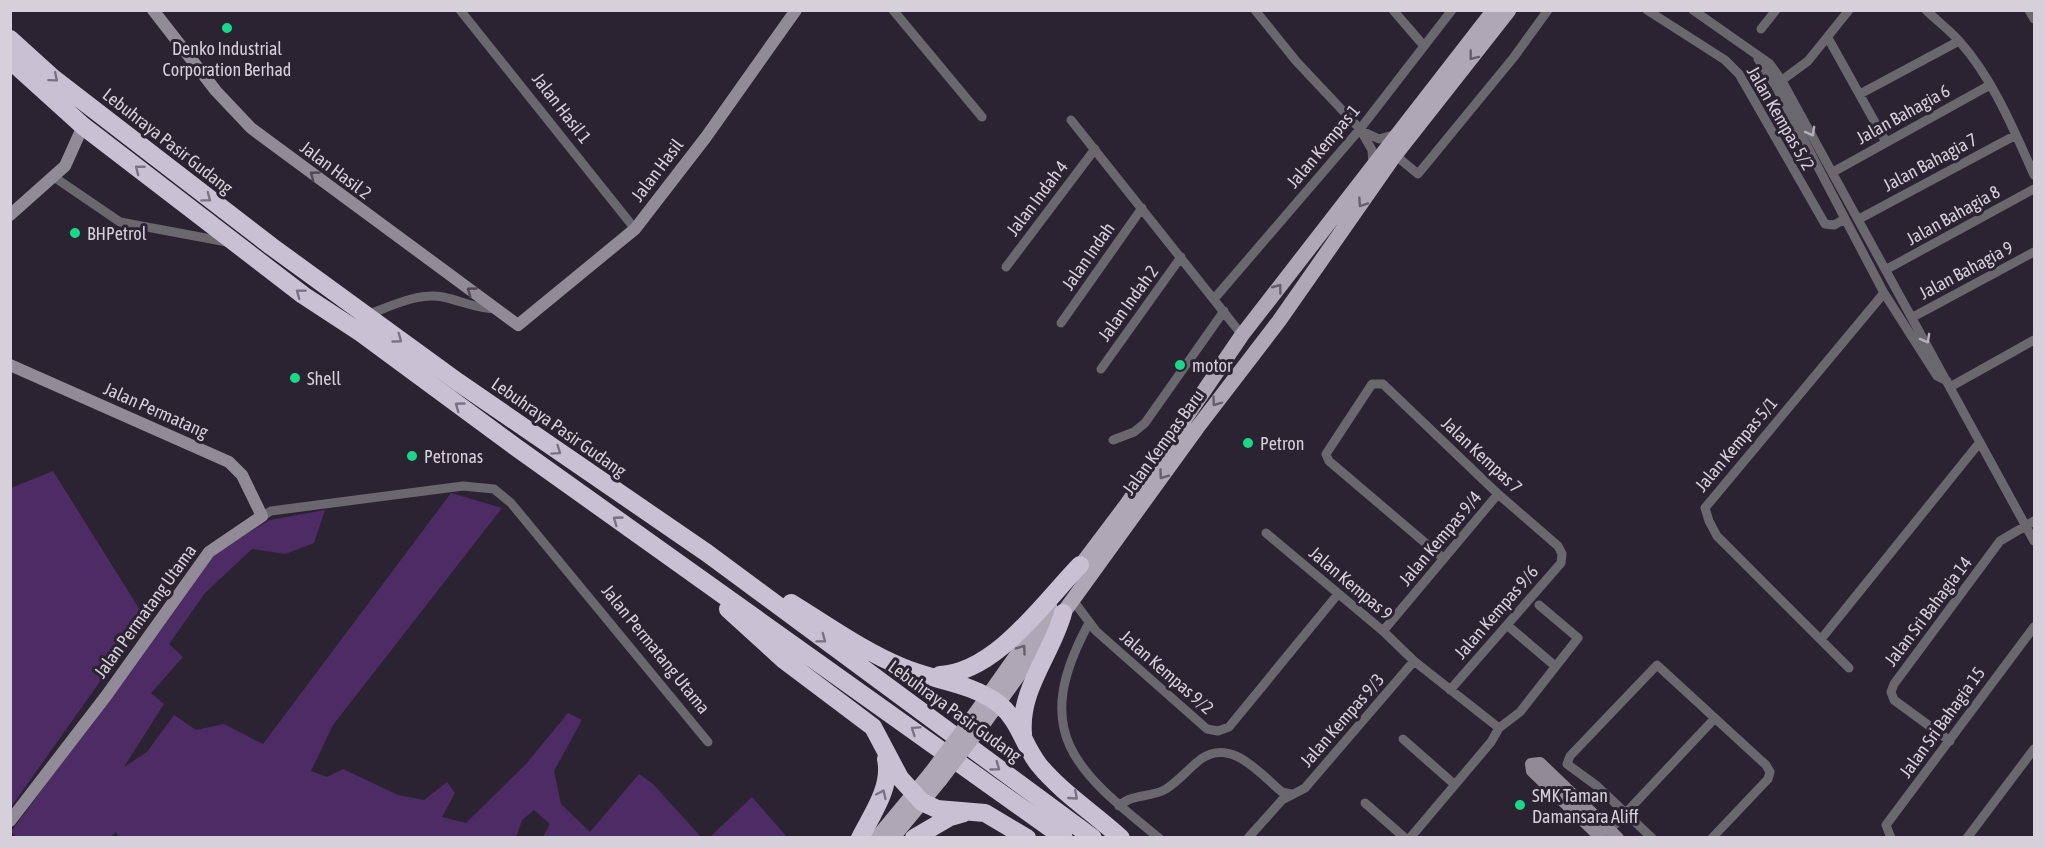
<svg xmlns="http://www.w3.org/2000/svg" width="2045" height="848" font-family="'Asap Condensed',sans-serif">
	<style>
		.green { fill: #4d2c65 }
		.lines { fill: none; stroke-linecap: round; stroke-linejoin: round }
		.street { stroke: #6b676e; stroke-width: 9 }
		.secondary { stroke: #918b97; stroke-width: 12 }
		.primary { stroke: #afa7b6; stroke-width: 15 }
		.highway { stroke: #cac0d3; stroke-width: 18 }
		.primary-bridge { stroke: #afa7b6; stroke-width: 15 }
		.oneway { stroke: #665e6d }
		.oneway2 { stroke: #7a7282 }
		.oneway3 { stroke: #b5b0ba }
		.oneway4 { stroke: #4f4755 }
		.poi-dot { fill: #16d989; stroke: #2b2332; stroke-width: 2 }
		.labels { text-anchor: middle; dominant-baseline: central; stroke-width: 6; stroke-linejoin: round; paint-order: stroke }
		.poi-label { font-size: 18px; fill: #d5d0da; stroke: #2b2332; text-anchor: start }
		.street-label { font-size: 18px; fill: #d5d0da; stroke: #2b2332 }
	</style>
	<rect width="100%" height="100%" fill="#2b2332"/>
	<path class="green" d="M53 471 145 618 11 807V488Z
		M451 493 502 508 333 725 311 771 327 777 343 769 398 795 424 800 447 782 455 793 442 817 466 823 526 764 568 713 582 720 554 771 561 804 590 832 639 774 653 784 701 837H543L550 824 534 810 522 820 516 838H119L116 832 110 837 18 838 11 832 209 560 225 546 270 520 325 510 314 543 285 554 252 549 205 593 169 644 183 657 151 693 164 704 124 767 147 752 174 715 196 730 224 724 263 744Z
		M752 797 787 837H710Z"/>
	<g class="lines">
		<path class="street" d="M460 10 635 229
			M893 10 982 117
			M1255 10 1296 61 1360 129 1372 150 1373 165
			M1393 10 1424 46
			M1647 10 1725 60 1739 74 1825 224 1834 225 1845 219
			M1693 10 1770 64 1782 81 2034 541
			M1926 10C1937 21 1950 30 1960 42 1993 79 2014 130 2034 175
			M2029 10 2034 19
			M1761 29 1776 10
			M1828 38 1886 142
			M1758 59 1775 85 1884 293 1937 376 1947 381
			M1778 83 1808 61 1849 10
			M1860 94 1959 41
			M1071 120 1242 335
			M1362 131 1379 139 1393 135
			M1395 155 1418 174 1514 57 1548 10
			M1833 172 1990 85
			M54 177 120 222 227 242
			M1859 219 2016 135
			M1006 267 1095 149
			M1887 269 2034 189
			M1214 299 1360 129 1452 10
			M367 315C389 307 418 292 443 297 462 301 477 309 497 309
			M1913 317 2034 252
			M1061 323 1142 208
			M1101 369 1181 257
			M1950 387 2034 340
			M1113 440 1134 432 1145 423 1224 311
			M262 516 271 511 463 486 494 489 511 503 708 742
			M1266 533 1383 631 1414 661 1499 728
			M1443 558 1329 461 1326 454 1372 384H1383L1498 494 1558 546 1562 554 1561 563 1450 690
			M1072 599 1096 631 1207 729 1218 731 1229 727 1338 594
			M1089 623C1029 733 1075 770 1159 838
			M1507 625 1555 666
			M1383 631 1498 494
			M1822 638 1980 442
			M1849 668 1717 536 1709 521 1705 508 1884 293
			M1403 739 1454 784
			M1950 741 1894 700 1891 692 1894 684 2000 541 2034 521
			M1365 803 1405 838
			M1119 806C1133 793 1151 798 1166 789 1179 781 1189 768 1201 759 1232 738 1259 773 1282 792L1291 794
			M1606 834 1715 718
			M1248 838 1282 800 1305 788 1414 661
			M1410 838 1491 742 1499 728 1520 712 1578 638 1539 605
			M1652 838 1597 786 1567 764 1570 756 1657 665 1766 765 1770 772 1768 779 1712 838
			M1891 838 1886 825 2034 627
			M1967 838 2034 749"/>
		<path class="secondary" d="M153 10 216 91 251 128 518 325 635 229 706 137 796 10
			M10 215 65 166 83 126
			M10 365 229 462 242 475 262 516 209 552 106 696 10 821
			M1601 838 1532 771 1531 764 1540 763 1618 838"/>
		<path class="primary" d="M1075 573 1127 504 1242 335 1494 10
			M976 713 1050 608
			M985 721 1197 428 1279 321 1395 155 1509 10
			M877 838 931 773
			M892 838 940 780"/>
		<path class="highway" d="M10 39 53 78 271 246 458 382 707 553 1093 838
			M10 60 83 126 303 295 361 333 517 448 1064 838
			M791 603C827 625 863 651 902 667 934 681 970 682 999 704 1020 721 1023 745 1039 765 1061 792 1095 814 1121 838
			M728 609 784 660 873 727 900 778 922 802 937 809 985 813 1027 838
			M940 675C996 672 1043 603 1080 565
			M1023 734C1019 689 1052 654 1063 613
			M860 838C872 814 892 787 886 759
			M914 838 950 817 964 813"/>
		<path class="primary-bridge" d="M931 773 976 713
			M940 780 985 721"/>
	</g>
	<defs><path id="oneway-chevron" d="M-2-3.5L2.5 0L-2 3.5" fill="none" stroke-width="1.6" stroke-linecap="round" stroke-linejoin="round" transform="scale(1.5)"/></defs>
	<g class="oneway">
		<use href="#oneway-chevron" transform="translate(1473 56) rotate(128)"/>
		<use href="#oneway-chevron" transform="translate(1362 203) rotate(124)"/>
		<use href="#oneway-chevron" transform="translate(1278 288) rotate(-53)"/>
		<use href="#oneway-chevron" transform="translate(1216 402) rotate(126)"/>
		<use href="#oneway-chevron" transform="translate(1163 475) rotate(126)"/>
		<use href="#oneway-chevron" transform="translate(1022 649) rotate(-55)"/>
	</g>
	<g class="oneway2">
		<use href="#oneway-chevron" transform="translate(54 78) rotate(40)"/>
		<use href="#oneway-chevron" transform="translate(139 169) rotate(-142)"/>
		<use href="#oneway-chevron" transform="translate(207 198) rotate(37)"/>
		<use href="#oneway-chevron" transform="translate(300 293) rotate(-143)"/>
		<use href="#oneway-chevron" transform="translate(398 339) rotate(36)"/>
		<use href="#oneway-chevron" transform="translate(459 406) rotate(-144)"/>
		<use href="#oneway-chevron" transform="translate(557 451) rotate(35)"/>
		<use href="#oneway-chevron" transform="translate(617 520) rotate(-144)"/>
		<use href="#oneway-chevron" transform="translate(822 639) rotate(37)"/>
		<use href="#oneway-chevron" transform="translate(915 730) rotate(-145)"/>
		<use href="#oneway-chevron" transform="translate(996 767) rotate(36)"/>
		<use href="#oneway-chevron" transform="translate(882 794) rotate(-65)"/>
		<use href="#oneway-chevron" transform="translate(1074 796) rotate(41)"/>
	</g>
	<g class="oneway3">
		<use href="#oneway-chevron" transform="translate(1811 132) rotate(61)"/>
		<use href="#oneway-chevron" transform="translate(1926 339) rotate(61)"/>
	</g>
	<g class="oneway4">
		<use href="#oneway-chevron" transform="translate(314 175) rotate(-143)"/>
		<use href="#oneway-chevron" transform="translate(471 291) rotate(-144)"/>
	</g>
	<g class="poi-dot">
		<circle cx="227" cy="28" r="6"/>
		<circle cx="75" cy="233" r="6"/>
		<circle cx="1180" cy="365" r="6"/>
		<circle cx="295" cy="378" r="6"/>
		<circle cx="1248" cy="443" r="6"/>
		<circle cx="412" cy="456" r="6"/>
		<circle cx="1520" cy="805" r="6"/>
	</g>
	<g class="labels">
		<g class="poi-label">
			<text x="227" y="48" text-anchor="middle">Denko Industrial<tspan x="227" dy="21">Corporation Berhad</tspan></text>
			<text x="87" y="233">BHPetrol</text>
			<text x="1192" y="365">motor</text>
			<text x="307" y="378">Shell</text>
			<text x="1260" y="443">Petron</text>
			<text x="424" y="456">Petronas</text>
			<text x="1532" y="795">SMK Taman<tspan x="1532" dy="21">Damansara Aliff</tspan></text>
		</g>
		<g class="street-label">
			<text transform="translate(562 108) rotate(52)">Jalan Hasil 1</text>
			<text transform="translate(1903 114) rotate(-29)">Jalan Bahagia 6</text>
			<text transform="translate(1781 118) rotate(60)">Jalan Kempas 5/2</text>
			<text transform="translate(168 141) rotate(38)">Lebuhraya Pasir Gudang</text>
			<text transform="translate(1323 146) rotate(-50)">Jalan Kempas 1</text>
			<text transform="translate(1930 162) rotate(-28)">Jalan Bahagia 7</text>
			<text transform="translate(336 170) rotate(37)">Jalan Hasil 2</text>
			<text transform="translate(657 170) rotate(-53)">Jalan Hasil</text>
			<text transform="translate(1037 198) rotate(-53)">Jalan Indah 4</text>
			<text transform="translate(1953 215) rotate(-29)">Jalan Bahagia 8</text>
			<text transform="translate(1088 256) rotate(-55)">Jalan Indah</text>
			<text transform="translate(1966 270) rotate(-28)">Jalan Bahagia 9</text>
			<text transform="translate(1128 303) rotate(-54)">Jalan Indah 2</text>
			<text transform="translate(156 410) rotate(24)">Jalan Permatang</text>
			<text transform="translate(559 427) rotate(35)">Lebuhraya Pasir Gudang</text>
			<text transform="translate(1163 442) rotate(-54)">Jalan Kempas Baru</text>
			<text transform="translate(1736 444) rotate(-50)">Jalan Kempas 5/1</text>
			<text transform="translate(1482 455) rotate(43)">Jalan Kempas 7</text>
			<text transform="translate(1440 538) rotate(-50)">Jalan Kempas 9/4</text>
			<text transform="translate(1351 583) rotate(40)">Jalan Kempas 9</text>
			<text transform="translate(145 611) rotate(-54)">Jalan Permatang Utama</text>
			<text transform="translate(1928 611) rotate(-53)">Jalan Sri Bahagia 14</text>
			<text transform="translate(1496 612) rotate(-49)">Jalan Kempas 9/6</text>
			<text transform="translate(656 649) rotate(51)">Jalan Permatang Utama</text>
			<text transform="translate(1167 672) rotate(41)">Jalan Kempas 9/2</text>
			<text transform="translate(955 711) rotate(36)">Lebuhraya Pasir Gudang</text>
			<text transform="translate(1342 720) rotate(-49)">Jalan Kempas 9/3</text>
			<text transform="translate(1942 722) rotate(-54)">Jalan Sri Bahagia 15</text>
		</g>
	</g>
	<rect width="2045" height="848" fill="none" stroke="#d5d0da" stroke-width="24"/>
</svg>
